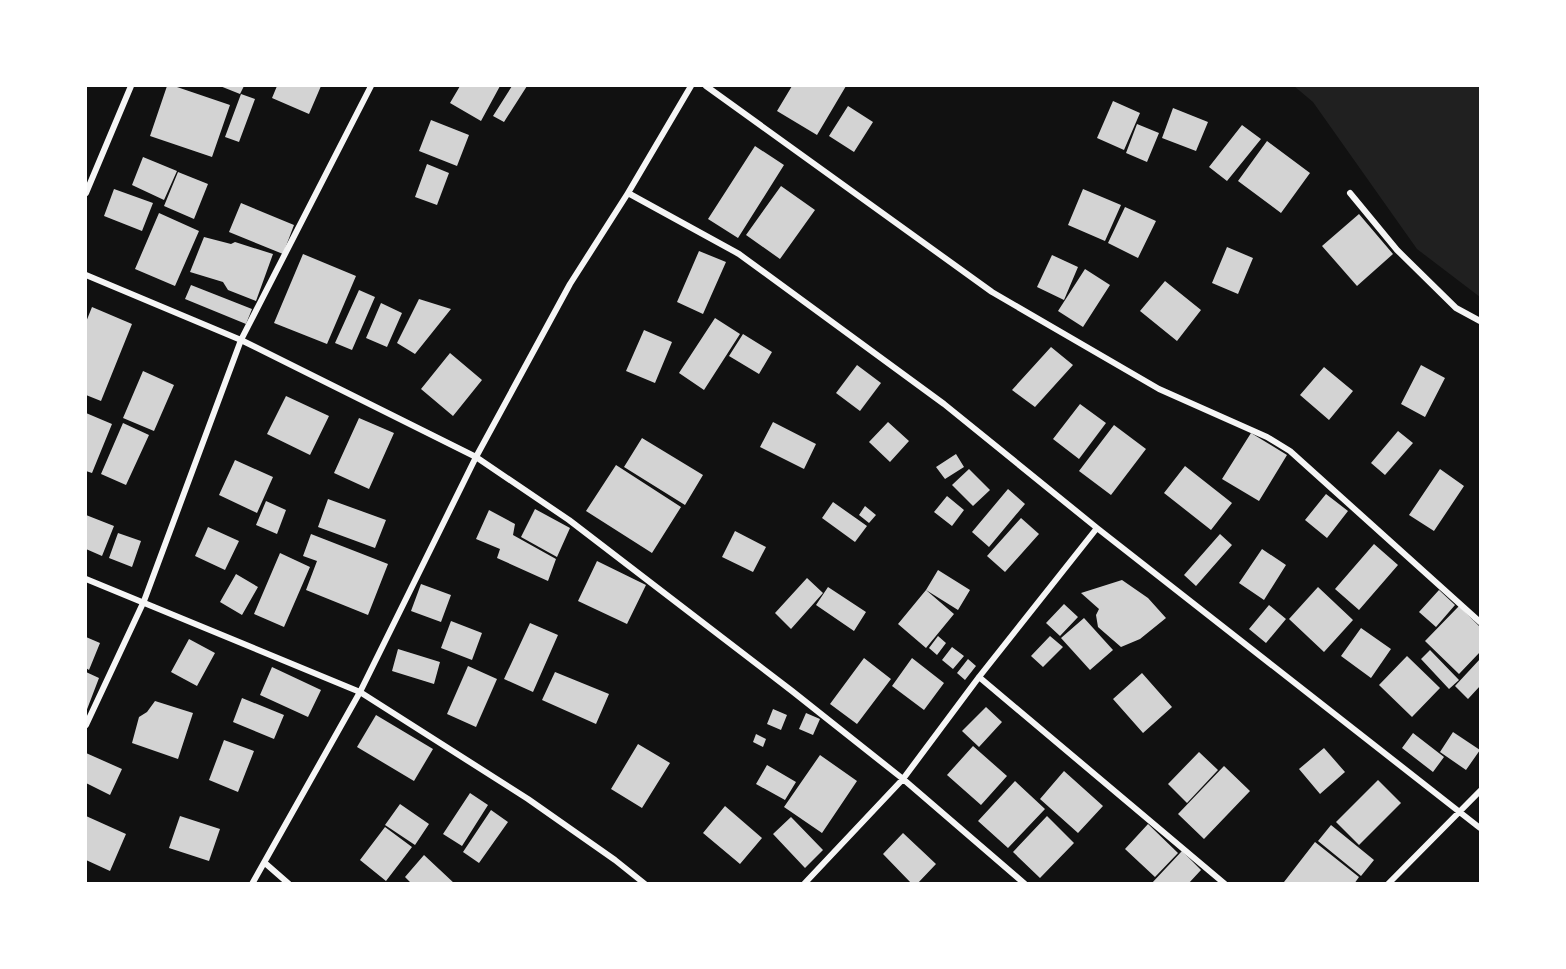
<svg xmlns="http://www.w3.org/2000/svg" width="1566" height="969" font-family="Literata,serif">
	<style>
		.green { fill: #202020 }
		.building { fill: #d3d3d3 }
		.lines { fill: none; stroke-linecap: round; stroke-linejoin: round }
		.minor { stroke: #f5f5f5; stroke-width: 6 }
	</style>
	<rect width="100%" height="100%" fill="#111"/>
	<path class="green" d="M1294 86H1480V297L1417 249 1313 102Z"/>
	<path class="building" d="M167 86H174L230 105 212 157 150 136Z
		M220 86H244L240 94Z
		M277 86H321L309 114 272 98Z
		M460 86H500L481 121 450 103Z
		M512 86H527L504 122 493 116Z
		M792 86H846L817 135 777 111Z
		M241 94 255 99 239 142 225 137Z
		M1113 101 1140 113 1124 150 1097 138Z
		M848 106 873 122 854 152 829 136Z
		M1173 108 1208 122 1196 151 1162 138Z
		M431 120 469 135 457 166 419 151Z
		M1137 124 1159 133 1147 162 1126 153Z
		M1242 125 1261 139 1227 181 1209 167Z
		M1267 141 1310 173 1281 213 1238 181Z
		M755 146 784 165 738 238 708 219Z
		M143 157 177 171 164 200 132 185Z
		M427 164 449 173 437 205 415 197Z
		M178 172 208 184 194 219 164 206Z
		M781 186 815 210 780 259 746 235Z
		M114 189 153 203 142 231 104 216Z
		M1083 189 1121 205 1105 241 1068 225Z
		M241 203 294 225 283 254 229 232Z
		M1125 207 1156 221 1138 258 1108 243Z
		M159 213 199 231 175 286 135 269Z
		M1359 214 1393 254 1357 286 1322 246Z
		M204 237 231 244 235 242 273 254 256 301 228 290 223 282 190 272Z
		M1227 247 1253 258 1238 294 1212 283Z
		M699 251 726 262 703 314 677 302Z
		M303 254 356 276 327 344 274 323Z
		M1052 255 1078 267 1064 300 1037 287Z
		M1085 269 1110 285 1083 327 1058 311Z
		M1165 281 1201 310 1177 341 1140 311Z
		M191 285 252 309 246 324 185 299Z
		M359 290 375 297 352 350 335 343Z
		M419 299 451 309 415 354 397 343Z
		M381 303 402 313 387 347 366 338Z
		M92 307 132 324 101 401 86 395V322Z
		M715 318 740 334 704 390 679 373Z
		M644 330 672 342 655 383 626 371Z
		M743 334 772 352 759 374 729 356Z
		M1051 347 1073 365 1035 407 1012 390Z
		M450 353 482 380 453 416 421 389Z
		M857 365 881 383 860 411 836 393Z
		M1421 365 1445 378 1425 417 1401 404Z
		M1324 367 1353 391 1329 420 1300 395Z
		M143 371 174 385 154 431 123 418Z
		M286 396 329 416 310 455 267 434Z
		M1080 404 1106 423 1079 459 1053 439Z
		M86 413 112 424 92 473 86 471Z
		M359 418 394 433 369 489 334 473Z
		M773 422 816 444 804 469 760 447Z
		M888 422 909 441 890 462 869 442Z
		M123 423 149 435 126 485 101 474Z
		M1114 425 1146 449 1111 495 1079 471Z
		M1398 431 1413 443 1385 475 1371 463Z
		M1251 433 1287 455 1259 501 1222 479Z
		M642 438 703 475 685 505 624 467Z
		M956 454 964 467 945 479 936 467Z
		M235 460 273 477 257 513 219 495Z
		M616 465 681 507 652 553 586 511Z
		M1185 466 1232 503 1211 530 1164 493Z
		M969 469 990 490 973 506 952 485Z
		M1440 469 1464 486 1434 531 1409 515Z
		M1008 489 1025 504 989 547 972 532Z
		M1326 494 1348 511 1327 538 1305 520Z
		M947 496 964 510 952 526 934 512Z
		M328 499 386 520 375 548 318 527Z
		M266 501 286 510 277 534 256 525Z
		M833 502 867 526 855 542 822 518Z
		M865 506 876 515 869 523 859 515Z
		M535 509 570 528 557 557 521 537Z
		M489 510 515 524 513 535 556 559 548 581 497 558 500 549 476 539Z
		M86 515 114 526 102 556 86 549Z
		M1021 518 1039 534 1005 572 987 556Z
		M208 527 239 541 225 570 195 556Z
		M735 531 766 547 753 572 722 557Z
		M118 533 141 541 132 567 109 558Z
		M311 534 388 564 368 615 306 590 317 561 303 556Z
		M1220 534 1232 545 1196 586 1184 575Z
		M1374 544 1398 565 1359 610 1335 589Z
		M1262 549 1286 565 1264 600 1239 583Z
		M280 553 310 567 284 627 254 614Z
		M597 561 646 585 627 624 578 601Z
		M938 570 970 590 958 610 926 590Z
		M236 574 258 587 242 615 220 602Z
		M807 578 823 593 791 629 775 613Z
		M1122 580 1148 598 1166 618 1140 639 1121 647 1098 627 1096 615 1099 609 1081 593Z
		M421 584 451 595 441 622 411 611Z
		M828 587 866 612 854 631 816 605Z
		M1318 587 1353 620 1324 652 1289 619Z
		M926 590 954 614 926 648 898 624Z
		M1439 590 1455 605 1436 627 1419 612Z
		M1064 604 1078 617 1060 636 1046 623Z
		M1269 605 1286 619 1266 643 1249 629Z
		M1459 606 1480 627V652L1459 674 1425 641Z
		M1084 618 1113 650 1090 670 1061 638Z
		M451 621 482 633 472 660 441 648Z
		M530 623 558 635 533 692 504 679Z
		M1361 628 1391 649 1371 678 1341 656Z
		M938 636 946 643 937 655 929 648Z
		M1050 636 1063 647 1043 667 1031 656Z
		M86 637 100 643 89 670 86 668Z
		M189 639 215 653 197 686 171 672Z
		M952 647 964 656 953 669 942 660Z
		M398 649 440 662 434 684 392 671Z
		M1430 650 1459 680 1449 689 1421 659Z
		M1407 656 1440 688 1412 717 1379 685Z
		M864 658 891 679 857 724 830 704Z
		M912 658 944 683 924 710 892 686Z
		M968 659 976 666 965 680 957 673Z
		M1480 659V686L1468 699 1455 686Z
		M468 666 497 679 476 727 447 714Z
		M272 667 321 690 308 717 260 695Z
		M86 672 99 678 86 712Z
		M555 672 609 694 596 724 542 700Z
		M1142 673 1172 707 1143 733 1113 699Z
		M242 698 284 715 274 739 233 722Z
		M155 701 193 713 178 759 132 743 139 717 147 712Z
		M986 707 1002 722 979 747 962 731Z
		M773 709 787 715 781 730 767 724Z
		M806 713 820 719 813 735 799 729Z
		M376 715 433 749 414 781 357 747Z
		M1453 732 1480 750 1466 770 1440 752Z
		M1413 733 1444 757 1433 772 1402 748Z
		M756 734 766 739 763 747 753 742Z
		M224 740 254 751 238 792 209 780Z
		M638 744 670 763 642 808 611 789Z
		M973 746 1007 776 981 805 947 775Z
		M1324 748 1345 772 1320 794 1299 769Z
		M1199 752 1218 770 1187 803 1168 784Z
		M86 753 122 769 110 795 86 783Z
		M820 755 857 781 822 833 784 807Z
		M767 765 796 782 785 800 756 784Z
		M1224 766 1250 791 1204 839 1178 814Z
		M1064 771 1103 806 1078 833 1040 799Z
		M1378 780 1401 803 1359 845 1336 822Z
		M1015 781 1045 809 1008 848 978 821Z
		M470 793 488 805 462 846 443 834Z
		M400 804 429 824 415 845 385 825Z
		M725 806 762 838 740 864 703 833Z
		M491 810 508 822 479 863 463 852Z
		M86 816 126 834 110 871 86 860Z
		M180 816 220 829 209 861 169 848Z
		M1047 816 1074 843 1040 878 1013 852Z
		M791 817 823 850 805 868 773 834Z
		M1148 824 1178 853 1155 877 1125 849Z
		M1331 825 1374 860 1361 876 1318 841Z
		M385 827 412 847 386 881 360 860Z
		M903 833 936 864 917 884H912L883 854Z
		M1315 842 1359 877 1354 884H1286L1284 882Z
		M1182 851 1201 870 1188 884H1151Z
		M424 855 455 884H412L405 877Z"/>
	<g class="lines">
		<path class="minor" d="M706 86 992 292 1159 389 1267 437 1290 451 1480 622
			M86 193 131 86
			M628 193 739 254 944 404 1097 528 1480 828
			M1350 193 1397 250 1456 308 1480 321
			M86 275 241 340 476 457 569 520 792 691 903 779 1025 884
			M86 579 360 692 528 799 615 860 645 884
			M979 677 1225 884
			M86 725 144 601 241 340 371 86
			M265 863 289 884
			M252 884 360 692 476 457 570 284 628 193 691 86
			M804 884 903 779 979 677 1097 528
			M1388 884 1480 791"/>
	</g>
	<rect width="1566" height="969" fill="none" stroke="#ffffff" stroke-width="174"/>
</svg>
